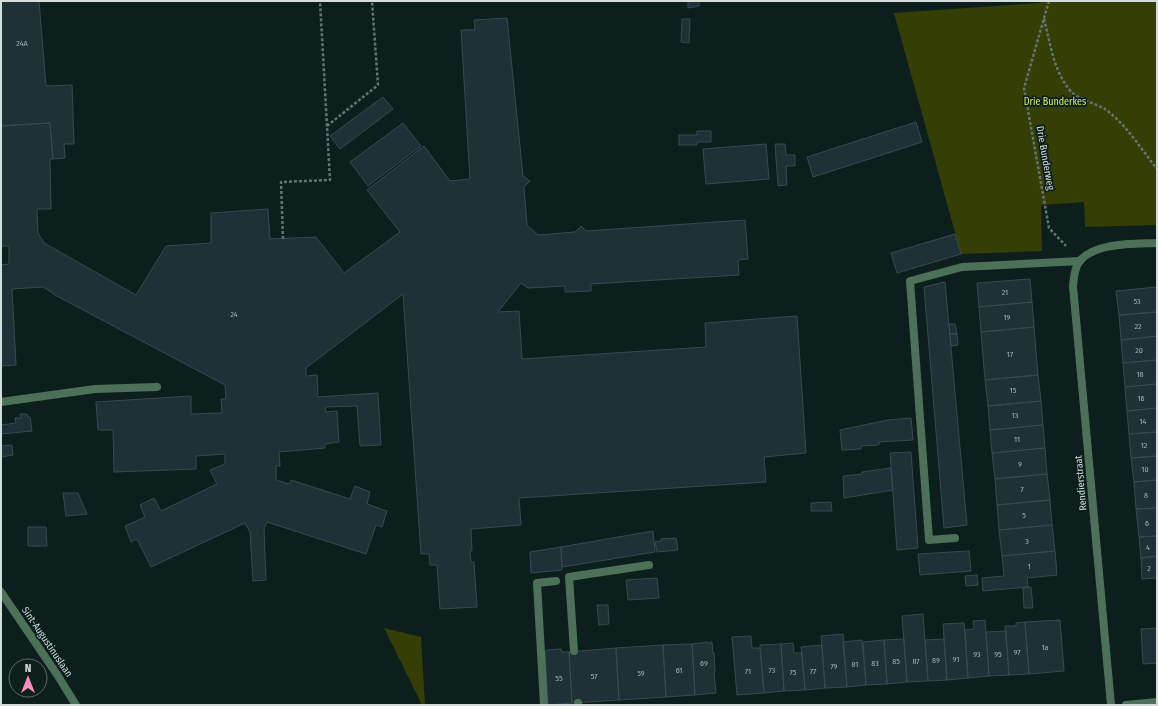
<svg xmlns="http://www.w3.org/2000/svg" width="1158" height="706" font-family="'Fira Sans Condensed',sans-serif">
	<style>
		.green { fill: #343e05 }
		.building { fill: #1f3036; stroke: #384a50 }
		.lines { fill: none; stroke-linecap: round; stroke-linejoin: round }
		.path { stroke: #657472; stroke-width: 2.5; stroke-dasharray: 3 2; stroke-linecap: butt }
		.lane { stroke: #4d7158; stroke-width: 8 }
		.street { stroke: #4d7158; stroke-width: 8 }
		.labels { text-anchor: middle; dominant-baseline: central; stroke-width: 3.5; stroke-linejoin: round; paint-order: stroke }
		.number-label { font-size: 8px; fill: #a6b2b2 }
		.park-label { font-size: 10px; fill: #d4ef6d; stroke: #0d1f1d }
		.street-label { font-size: 10px; fill: #d3dedc; stroke: #0d1f1d }
	</style>
	<rect width="100%" height="100%" fill="#0d1f1d"/>
	<path class="green" d="M1044 1H1157V225L1085 227 1084 202 1041 205 1042 251 961 254 894 13 1039 3Z
		M384 628 421 637 425 705H422Z"/>
	<path class="building" d="M1 1H39L46 86 72 85 74 144H64L65 158 53 159 50 123 1 126Z
		M688 1H701H699V6L688 8Z
		M507 18 523 176 530 181 524 187 527 225 538 235 575 232 581 226 586 231 745 220 748 259 738 260 739 275 591 284V291L565 292V286L528 288 521 283 498 312 519 311 522 359 706 347 705 323 797 316 806 453 764 457 766 482 519 498 521 525 471 529 472 551H470L471 562H474L477 607 440 609 437 565H430L429 554H421L403 294 306 368V376L317 375 318 394H317V397L378 393 381 445 360 446 357 406 325 407 326 412 337 411 339 442 325 444V448L279 452 280 466H276V480L289 484 291 480 350 499 355 486 370 492 367 504 387 511 382 527 376 525 366 554 267 522 264 529 266 580 253 581 250 532 245 523 151 567 137 539 131 542 125 526 145 517 140 505 154 498 161 511 217 484 210 470 225 464V454L196 456V469L114 472 113 430H98L96 402 191 396V414L222 413 221 399H226L225 385 53 294V293L43 287 12 289 16 365 1 366V265L9 264V246H1V126L50 123 53 159H50L51 209H37L38 233 44 243 136 295 166 246 211 243V213L268 209 270 239 316 237 344 273 400 232 367 190 424 146 450 181 470 179 461 30H475L474 20Z
		M682 19H690L689 43 681 42Z
		M383 97 393 109 340 149 330 136Z
		M916 122 922 142 813 177 807 157Z
		M403 123 421 146 368 186 350 162Z
		M697 131H711V142H697V145H679V135H697Z
		M766 144 769 179 706 184 703 149Z
		M775 144H785L786 155H795V166H786L787 185 778 186Z
		M955 234 961 254 897 273 891 253Z
		M1030 279 1032 302 979 307 977 283Z
		M945 282 967 525 944 528 924 287Z
		M1157 287V312L1119 315 1116 291Z
		M1032 302 1034 327 981 332 979 307Z
		M1157 312V336L1121 340 1119 315Z
		M949 324H955L957 334H950Z
		M1034 327 1038 375 985 380 981 332Z
		M950 334H957L958 345 951 346Z
		M1157 336V360L1123 363 1121 340Z
		M1157 360V384L1125 387 1123 363Z
		M1038 375 1041 401 988 406 985 380Z
		M1157 384V408L1127 411 1125 387Z
		M1041 401 1043 425 990 430 988 406Z
		M1157 408V432L1129 434 1127 411Z
		M20 414H27L28 417H30L32 431 1 434V425L16 423 15 418H21Z
		M911 418 913 440 879 442V445L861 446V449L842 450 840 430 888 420Z
		M1043 425 1045 448 992 453 990 430Z
		M1157 432V456L1131 458 1129 434Z
		M12 445 13 455 1 457V446Z
		M1045 448 1047 474 995 479 992 453Z
		M911 452 918 548 897 550 890 453Z
		M1157 456V480L1134 482 1131 458Z
		M891 468 893 490 844 498 843 476 862 474V472Z
		M1047 474 1050 500 997 505 995 479Z
		M1157 480V508L1136 509 1134 482Z
		M63 493H78L87 514 66 516Z
		M1050 500 1052 525 999 530 997 505Z
		M831 502 832 511H811V503Z
		M1157 508V536L1139 537 1136 509Z
		M1052 525 1055 551 1002 556 999 530Z
		M28 527H46L47 546H28Z
		M653 531 655 552 562 567 561 547Z
		M1157 536V556L1141 558 1139 537Z
		M676 538 678 550 657 552 655 542 661 541V539Z
		M561 547 562 570 531 573 530 552Z
		M969 551 971 571 920 575 918 554Z
		M1055 551 1057 575 1027 578 1028 587 983 591 982 578 1004 576 1002 556Z
		M1157 556V578L1142 579 1141 558Z
		M977 575 978 585 966 586 965 576Z
		M657 578 659 598 628 600 626 580Z
		M1031 587 1033 608H1024L1023 588Z
		M597 605H608L609 624 599 625Z
		M923 614 928 681 907 682 902 616Z
		M985 620 989 676 968 678 965 630 974 629 973 621Z
		M1060 620 1064 671 1029 674 1025 622Z
		M1025 622 1029 674 1009 675 1005 626H1016V623Z
		M964 623 968 678 947 680 943 624Z
		M1157 628V663L1143 664 1141 629Z
		M1006 631 1009 675 989 676 986 632Z
		M843 634 847 687 825 688 821 636Z
		M751 636 752 648H760L764 693 737 695 732 637Z
		M904 639 907 682 887 684 884 640Z
		M944 639 947 680 928 681 925 640Z
		M862 640 866 685 847 687 843 642Z
		M884 640 887 684 866 685 863 642Z
		M708 642V644H711L710 642H712L713 654 714 653 715 672H714L716 693 695 695 692 644Z
		M793 643 794 653H802L805 690 784 691 781 644Z
		M692 644 695 695 666 697 663 645Z
		M781 644 784 691 764 693 760 645Z
		M663 645 666 697 619 700 616 648Z
		M822 645 825 688 805 690 801 647Z
		M616 648 619 700 572 703 569 652Z
		M561 649 562 652H569L572 703 548 705 545 653H546V650Z"/>
	<g class="lines">
		<path class="path" d="M1049 1 1024 88 1049 228 1066 246
			M1044 19C1050 42 1053 68 1068 88 1077 100 1093 102 1105 109 1126 124 1141 149 1157 169
			M327 126 378 85 372 1
			M283 239 281 182 330 180 320 1"/>
		<path class="lane" d="M1 402 95 389 157 387
			M955 538 929 540 910 281 962 267 1080 261
			M574 651 569 577 649 565
			M578 703V705
			M544 705 537 583 556 581"/>
		<path class="street" d="M1 592 58 676 76 705
			M1111 705 1073 286C1074 278 1074 269 1079 262 1094 242 1135 244 1157 243
			M1126 705 1157 702"/>
	</g>
	<g class="labels">
		<g class="number-label">
			<text x="22" y="43">24A</text>
			<text x="1005" y="292">21</text>
			<text x="1137" y="301">53</text>
			<text x="234" y="314">24</text>
			<text x="1007" y="317">19</text>
			<text x="1138" y="326">22</text>
			<text x="1139" y="350">20</text>
			<text x="1010" y="354">17</text>
			<text x="1140" y="374">18</text>
			<text x="1013" y="390">15</text>
			<text x="1141" y="398">16</text>
			<text x="1015" y="415">13</text>
			<text x="1143" y="421">14</text>
			<text x="1017" y="439">11</text>
			<text x="1144" y="445">12</text>
			<text x="1020" y="464">9</text>
			<text x="1145" y="469">10</text>
			<text x="1022" y="489">7</text>
			<text x="1146" y="495">8</text>
			<text x="1024" y="515">5</text>
			<text x="1147" y="523">6</text>
			<text x="1027" y="541">3</text>
			<text x="1148" y="547">4</text>
			<text x="1029" y="566">1</text>
			<text x="1149" y="568">2</text>
			<text x="1045" y="647">1a</text>
			<text x="1017" y="652">97</text>
			<text x="977" y="654">93</text>
			<text x="998" y="654">95</text>
			<text x="956" y="659">91</text>
			<text x="936" y="660">89</text>
			<text x="896" y="661">85</text>
			<text x="916" y="661">87</text>
			<text x="704" y="663">69</text>
			<text x="875" y="663">83</text>
			<text x="855" y="664">81</text>
			<text x="834" y="666">79</text>
			<text x="679" y="670">61</text>
			<text x="772" y="670">73</text>
			<text x="748" y="671">71</text>
			<text x="813" y="671">77</text>
			<text x="793" y="672">75</text>
			<text x="641" y="673">59</text>
			<text x="594" y="676">57</text>
			<text x="559" y="678">55</text>
		</g>
		<g class="park-label">
			<text x="1055" y="102">Drie Bunderkes</text>
		</g>
		<g class="street-label">
			<text transform="translate(1045 158) rotate(80)">Drie Bunderweg</text>
			<text transform="translate(1081 483) rotate(-95)">Rendierstraat</text>
			<text transform="translate(47 642) rotate(56)">Sint-Augustinuslaan</text>
		</g>
	</g>
	<rect width="1158" height="706" fill="none" stroke="#d3dedc" stroke-width="4"/>
	<g transform="translate(28 678)"><circle r="19" fill="#0d1f1d" stroke="#5c6b69"/>
	<path d="M0-3L7 15L0 10L-7 15Z" fill="#fe8ebd"/>
	<text y="-6" font-size="11" font-weight="bold" text-anchor="middle" fill="#d3dedc">N</text>
	</g>
</svg>
